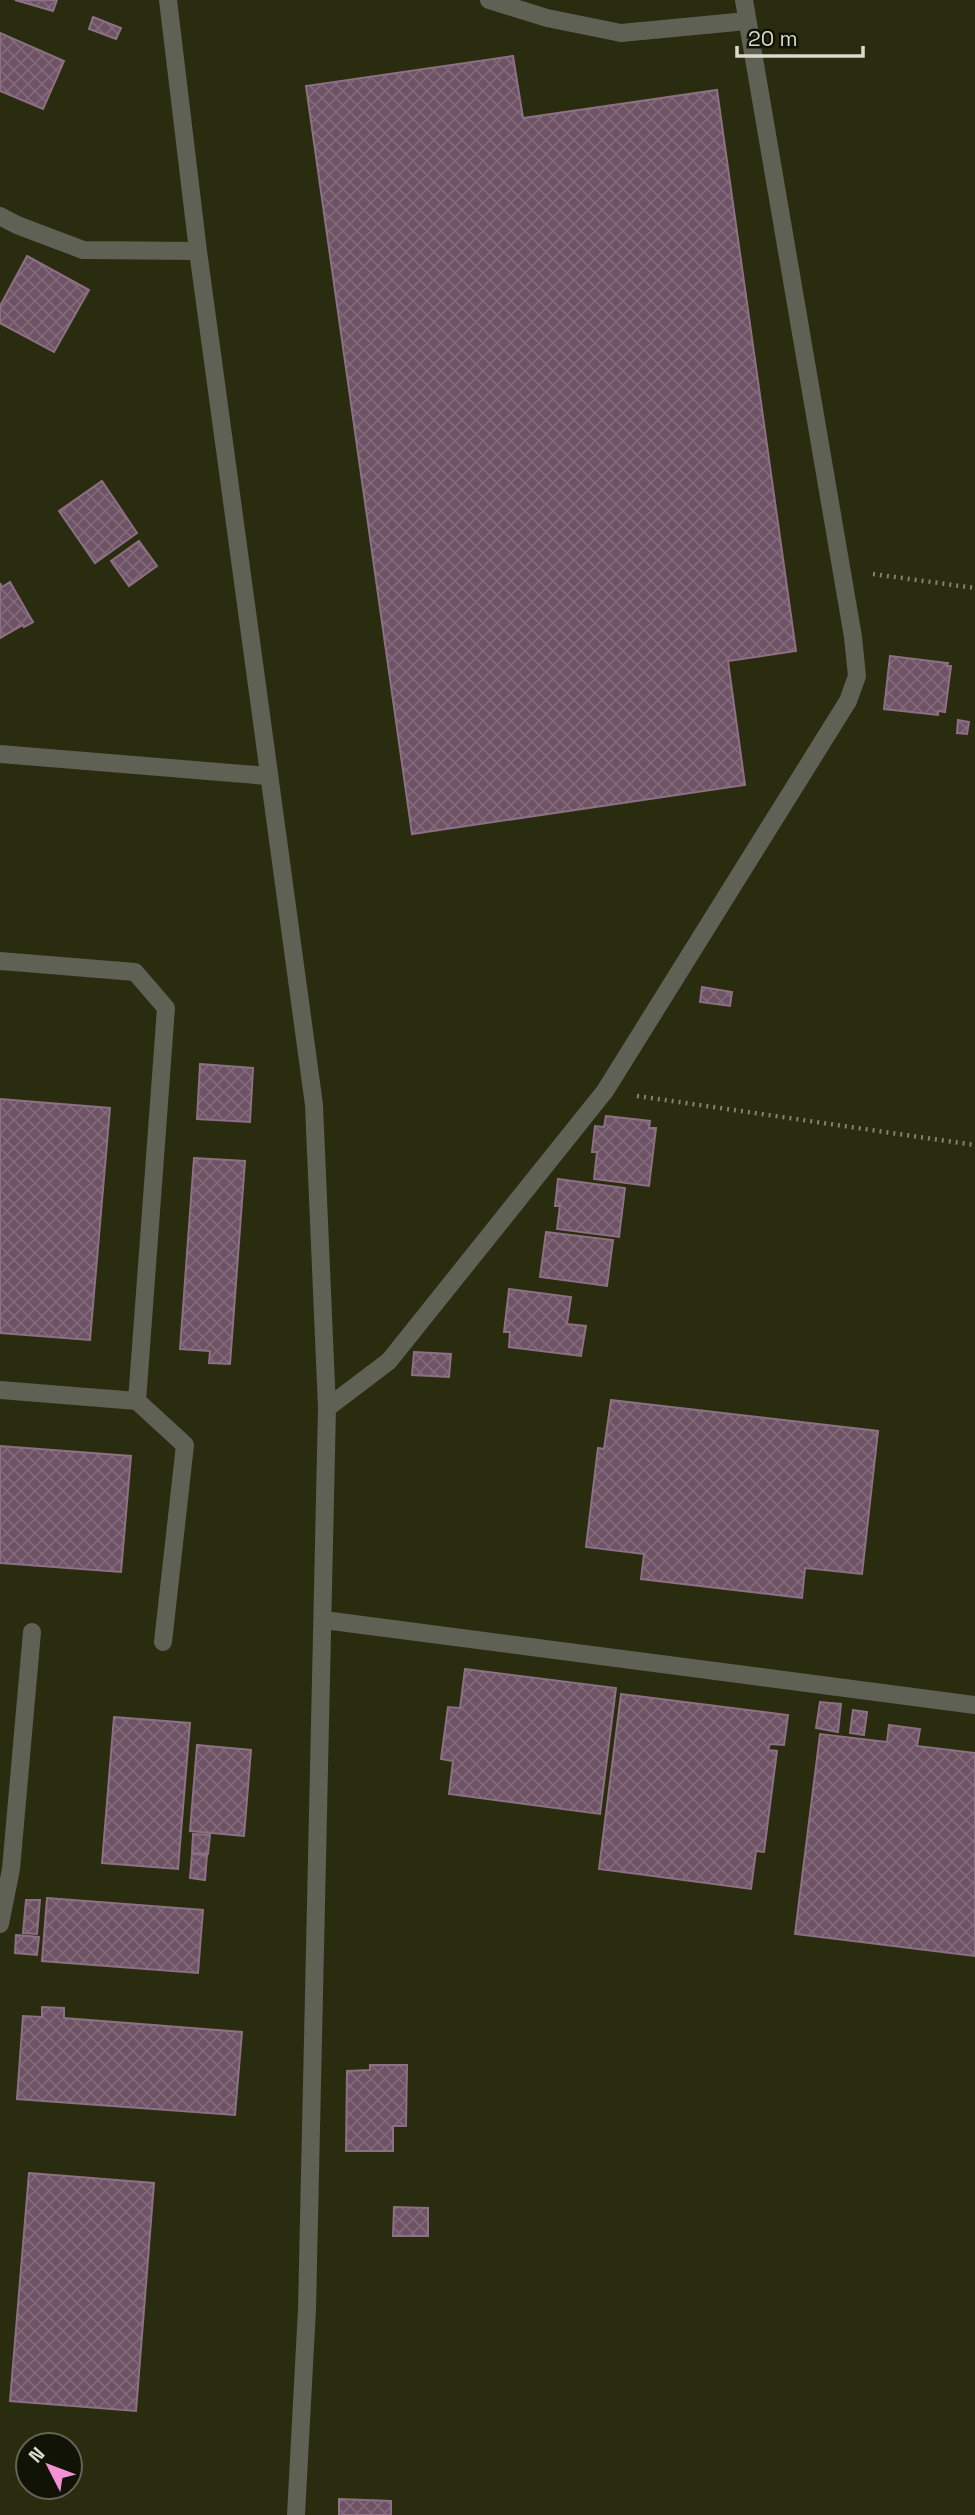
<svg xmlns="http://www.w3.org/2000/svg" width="975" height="2515" font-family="'Space Grotesk',sans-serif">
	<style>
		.building { fill: url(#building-cross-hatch); stroke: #8d7083; stroke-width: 2 }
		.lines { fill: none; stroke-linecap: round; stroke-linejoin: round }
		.path { stroke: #81836c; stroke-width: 4.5; stroke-dasharray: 2 5; stroke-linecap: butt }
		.minor { stroke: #5f6154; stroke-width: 18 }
	</style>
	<defs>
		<pattern id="building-cross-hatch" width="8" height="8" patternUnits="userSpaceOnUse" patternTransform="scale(1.75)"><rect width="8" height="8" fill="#6e5265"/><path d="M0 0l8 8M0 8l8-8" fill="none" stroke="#826a7a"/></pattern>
	</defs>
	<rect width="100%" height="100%" fill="#292c0f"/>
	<path class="building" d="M15 0H57L53 11Z
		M93 17 121 28 116 39 89 29Z
		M0 33 64 61 43 109 0 91Z
		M513 56 523 118 717 90 796 651 728 661 745 785 412 834 306 86Z
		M27 256 89 290 54 352 0 323V306Z
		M102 481 137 533 95 563 59 511Z
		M139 541 157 566 129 586 111 561Z
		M10 582 33 622 24 627 23 625 0 638V583L2 587Z
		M890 656 948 663 947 666H951L945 712 938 711V715L884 709Z
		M958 720 969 722 967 734 957 733Z
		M702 987 732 992 730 1006 700 1002Z
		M200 1064 253 1068 250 1122 197 1119Z
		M0 1099 110 1108 90 1340 0 1333Z
		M606 1116 650 1121 649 1128H656L649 1186 594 1179 597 1152H592L595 1126 604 1127Z
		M194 1158 245 1161 230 1364 209 1363 210 1351 180 1349Z
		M558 1179 625 1188 619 1237 557 1229 560 1206H555Z
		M546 1232 613 1240 607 1286 540 1277Z
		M509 1289 571 1297 567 1324 586 1326 581 1356 509 1347 510 1332H504Z
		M414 1352 451 1354 449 1377 412 1375Z
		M611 1400 878 1431 862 1574 805 1568 802 1598 641 1579 644 1554 586 1547 598 1448 604 1449Z
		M0 1446 131 1456 121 1572 0 1563Z
		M465 1669 616 1688 600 1814 449 1794 453 1761 441 1759 448 1707 460 1708Z
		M621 1694 788 1715 784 1745 770 1744 768 1750 777 1751 764 1852 756 1851 751 1889 599 1869Z
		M820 1702 841 1704 838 1732 816 1728Z
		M853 1710 867 1712 864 1735 850 1733Z
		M114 1717 190 1723 178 1869 102 1863Z
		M889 1725 920 1729 917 1746 975 1753V1956L795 1934 820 1734 887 1742Z
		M197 1745 251 1750 244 1836 190 1831Z
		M193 1834 210 1835 208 1854 192 1853Z
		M192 1854 207 1855 205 1880 190 1878Z
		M47 1898 203 1910 198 1973 42 1961Z
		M26 1900H40L37 1934 23 1933Z
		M16 1935 39 1937 37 1955 15 1953Z
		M42 2007 64 2008V2018L242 2032 235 2115 17 2099 23 2016 42 2017Z
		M370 2065H407L406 2126H393V2151H346L347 2071 370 2070Z
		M29 2173 154 2183 136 2411 10 2401Z
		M394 2207 428 2208V2236H393Z
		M339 2499 391 2501V2515H339Z"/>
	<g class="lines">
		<path class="path" d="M873 574 975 588
			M637 1096 975 1145"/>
		<path class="minor" d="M168 0 198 251 314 1105 327 1408 307 2309 296 2515
			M489 0 547 18 621 33 747 21
			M0 216 17 225 83 250 198 251
			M0 754 268 776
			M0 961 135 972 166 1008 137 1401
			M0 1390 137 1401 185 1445 163 1642
			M327 1408 389 1361 605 1091 848 701 857 676 853 637 744 0
			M324 1620 975 1705
			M0 1924 11 1869 32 1632"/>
	</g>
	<g transform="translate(49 2466) rotate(312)"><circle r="33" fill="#121307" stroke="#626355" stroke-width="2"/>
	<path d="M0-5L12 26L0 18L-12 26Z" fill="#f391d6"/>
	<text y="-10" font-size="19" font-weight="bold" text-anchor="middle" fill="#dadccb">N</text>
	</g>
	<path d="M737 46v10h126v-10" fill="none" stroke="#dadccb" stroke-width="3.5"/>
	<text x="748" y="46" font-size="21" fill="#dadccb" stroke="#121307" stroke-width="5" paint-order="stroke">20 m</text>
</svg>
